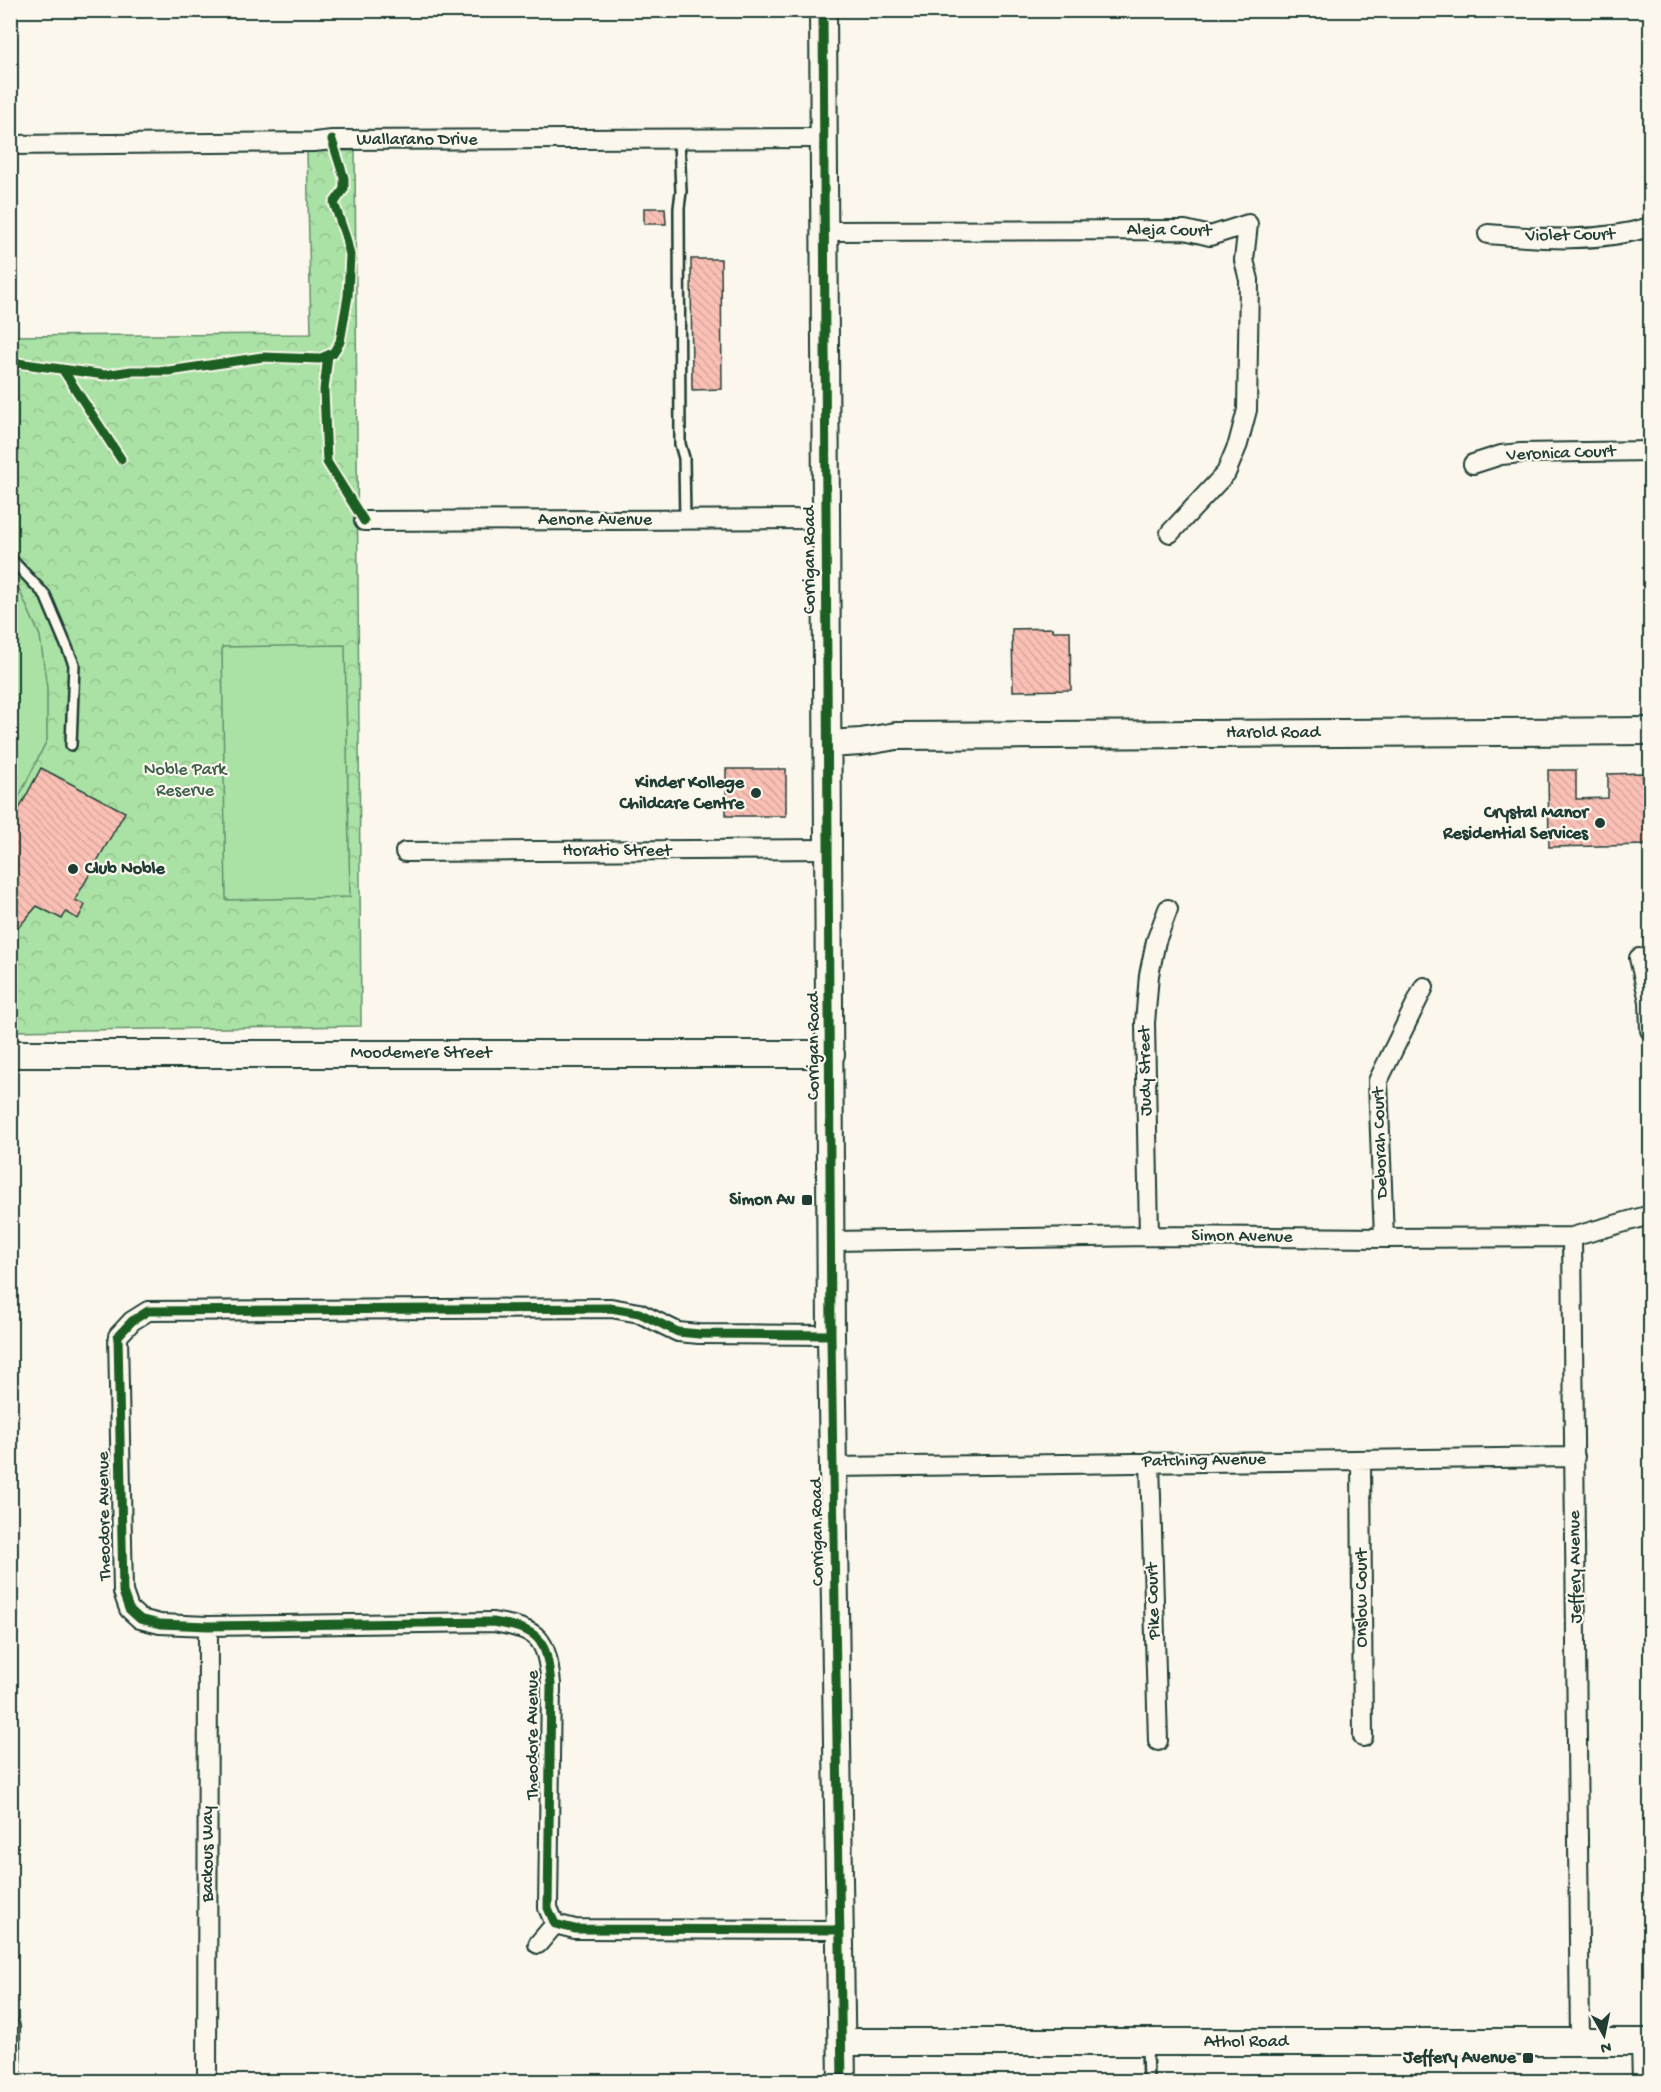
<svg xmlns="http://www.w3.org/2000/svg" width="1661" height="2092" font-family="'Gochi Hand',sans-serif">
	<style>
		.park { fill: url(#park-crowns); stroke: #648f6c; stroke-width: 1.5 }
		.garden { fill: #aae1a5; stroke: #648f6c; stroke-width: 1.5 }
		.building { fill: url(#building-back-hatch); stroke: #1f3d34; stroke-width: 1.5 }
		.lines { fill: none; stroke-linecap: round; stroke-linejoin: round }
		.lane-casing { stroke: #1f3d34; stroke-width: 14 }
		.street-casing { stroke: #1f3d34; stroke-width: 22 }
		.secondary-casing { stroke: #1f3d34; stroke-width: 30 }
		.lane { stroke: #fbf7ec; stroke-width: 9 }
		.street { stroke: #fbf7ec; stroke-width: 18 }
		.secondary { stroke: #fbf7ec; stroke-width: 26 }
		.cycleway-casing { stroke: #fbf7ec; stroke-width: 13 }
		.cycleway { stroke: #1b5e20; stroke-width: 9 }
		.poi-dot { fill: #1f3d34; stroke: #fbf7ec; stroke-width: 2 }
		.labels { text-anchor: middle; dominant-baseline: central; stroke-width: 4.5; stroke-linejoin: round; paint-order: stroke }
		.street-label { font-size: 18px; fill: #1f3d34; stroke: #fbf7ec }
		.park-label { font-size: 18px; fill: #3b5e4b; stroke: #fbf7ec }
		.poi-label { font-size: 18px; font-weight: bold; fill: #1f3d34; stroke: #fbf7ec; text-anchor: end }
	</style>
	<defs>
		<pattern id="park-crowns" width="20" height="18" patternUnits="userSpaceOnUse" patternTransform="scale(1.5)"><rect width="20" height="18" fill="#aae1a5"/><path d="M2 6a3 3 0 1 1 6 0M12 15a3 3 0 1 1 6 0" fill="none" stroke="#92c28f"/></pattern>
		<pattern id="building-back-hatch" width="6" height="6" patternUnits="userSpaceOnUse" patternTransform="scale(1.5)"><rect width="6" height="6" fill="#fbc0b5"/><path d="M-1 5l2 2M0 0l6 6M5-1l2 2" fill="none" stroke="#d7a69c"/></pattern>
	</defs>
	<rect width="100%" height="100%" fill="#fbf7ec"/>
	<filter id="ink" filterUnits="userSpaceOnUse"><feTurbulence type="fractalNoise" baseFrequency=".0167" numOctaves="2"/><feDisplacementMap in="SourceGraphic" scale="12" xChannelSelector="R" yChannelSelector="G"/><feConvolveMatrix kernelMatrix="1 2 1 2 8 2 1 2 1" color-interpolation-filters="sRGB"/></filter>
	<g filter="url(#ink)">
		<path class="park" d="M307 151H355L361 1026 11 1031 10 336 311 334Z"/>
		<path class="garden" d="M11 405H15L17 478H11Z
			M11 577 17 585 40 636 47 688V740L11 813Z
			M345 645 350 897 226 900 222 647Z"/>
		<path class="building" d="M644 208H665L666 224H644Z
			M691 259H721L722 389 692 390Z
			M1053 628V631H1070L1071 690 1013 691 1012 629Z
			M41 768 125 812 75 900 85 905 78 919 66 912 62 919 37 906 10 937V826Z
			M726 769H786V816H726Z
			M1548 770H1576V799L1608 798V774L1643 773V801H1650V845L1549 847Z"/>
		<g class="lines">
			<defs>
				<path id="lane" d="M679 139 681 192 679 208 680 444 684 458 685 520
					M10 558 45 595 74 664 71 745
					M1147 2045 1148 2082"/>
				<path id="street" d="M10 145 314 142 332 140 824 138
					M825 231 1185 230 1210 236 1248 224 1244 260 1249 280 1247 410 1238 444 1226 473 1170 533
					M1488 234C1542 239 1598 243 1650 227
					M1473 464 1501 455 1521 453 1650 451
					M364 521 826 519
					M405 852 829 849
					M1639 958 1649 1001 1650 1030
					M1149 1236 1145 1023 1149 975 1156 941 1168 909
					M1572 1237 1580 2042
					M1384 1238 1378 1081 1424 987
					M832 1241 1149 1236 1384 1238 1572 1237 1650 1215
					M831 1335 699 1334 678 1332 639 1313 611 1308 148 1311 132 1321 118 1336 123 1592 129 1609 140 1619 160 1624 208 1626 493 1622C540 1630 546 1637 551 1684L548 1908 555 1924 575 1929 840 1930
					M1361 1460 1363 1737
					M1150 1462 1158 1741
					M834 1467 1575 1457
					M538 1944 555 1924
					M10 2027 11 2082
					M1641 2042 1642 2082
					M207 2082 208 1626"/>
				<path id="secondary" d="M823 10 831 1335 842 2082
					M828 744 861 742 896 736 1650 731
					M10 1054H831
					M842 2042H1650"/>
			</defs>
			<use href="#lane" class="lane-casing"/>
			<use href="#street" class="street-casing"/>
			<use href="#secondary" class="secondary-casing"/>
			<use href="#lane" class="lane"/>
			<use href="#street" class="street"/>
			<use href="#secondary" class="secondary"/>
			<defs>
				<path id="cycleway" d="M823 10 831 1335 842 2082
					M328 355 324 390 327 462 364 521
					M10 362 105 375 131 371H169L263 357 319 359 333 353 340 342 348 296 349 274 350 255 346 238 334 203 344 189V178L332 140
					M63 370 121 459
					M831 1335 699 1334 678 1332 639 1313 611 1308 148 1311 132 1321 118 1336 123 1592 129 1609 140 1619 160 1624 208 1626 493 1622C540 1630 546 1637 551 1684L548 1908 555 1924 575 1929 840 1930"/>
			</defs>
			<use href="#cycleway" class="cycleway-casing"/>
			<use href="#cycleway" class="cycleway"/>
		</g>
	</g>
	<g class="poi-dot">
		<circle cx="756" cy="793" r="6"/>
		<circle cx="1600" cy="823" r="6"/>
		<circle cx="73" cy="869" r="6"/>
		<rect x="801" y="1194" width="12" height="12" rx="3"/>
		<rect x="1522" y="2052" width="12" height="12" rx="3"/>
	</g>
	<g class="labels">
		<g class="street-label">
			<text x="417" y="140">Wallarano Drive</text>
			<text transform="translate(1169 231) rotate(1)">Aleja Court</text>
			<text transform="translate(1570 236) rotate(-1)">Violet Court</text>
			<text transform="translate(1561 454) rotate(-2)">Veronica Court</text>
			<text x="595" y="520">Aenone Avenue</text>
			<text transform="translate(810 560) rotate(-90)">Corrigan Road</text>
			<text x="1273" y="733">Harold Road</text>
			<text x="617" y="851">Horatio Street</text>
			<text transform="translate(814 1046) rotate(-90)">Corrigan Road</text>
			<text x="421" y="1053">Moodemere Street</text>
			<text transform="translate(1146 1071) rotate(-91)">Judy Street</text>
			<text transform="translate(1381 1143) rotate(-92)">Deborah Court</text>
			<text transform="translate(1242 1237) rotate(1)">Simon Avenue</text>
			<text transform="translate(1204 1461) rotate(-1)">Patching Avenue</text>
			<text transform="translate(105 1516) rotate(-91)">Theodore Avenue</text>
			<text transform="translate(818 1532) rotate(-91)">Corrigan Road</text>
			<text transform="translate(1576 1567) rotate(-91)">Jeffery Avenue</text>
			<text transform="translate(1362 1598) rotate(-90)">Onslow Court</text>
			<text transform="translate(1154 1601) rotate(-92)">Pike Court</text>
			<text transform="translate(533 1735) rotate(-90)">Theodore Avenue</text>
			<text transform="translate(208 1854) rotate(-90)">Backous Way</text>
			<text x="1246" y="2042">Athol Road</text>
		</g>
		<g class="park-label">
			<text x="185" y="770">Noble Park<tspan x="185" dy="21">Reserve</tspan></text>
		</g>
		<g class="poi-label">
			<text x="744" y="783">Kinder Kollege<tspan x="744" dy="21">Childcare Centre</tspan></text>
			<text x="1588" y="813">Crystal Manor<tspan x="1588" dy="21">Residential Services</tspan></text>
			<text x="85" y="869" text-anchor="start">Club Noble</text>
			<text x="795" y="1200">Simon Av</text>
			<text x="1516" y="2058">Jeffery Avenue</text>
		</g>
	</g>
	<rect width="1661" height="2092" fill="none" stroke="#fbf7ec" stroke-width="36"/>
	<rect x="18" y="18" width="1625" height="2056" fill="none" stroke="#1f3d34" stroke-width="2" filter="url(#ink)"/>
	<g transform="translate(1604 2035) rotate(171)" stroke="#fbf7ec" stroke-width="4.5" paint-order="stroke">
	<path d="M0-4.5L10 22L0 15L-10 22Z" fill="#1f3d34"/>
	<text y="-9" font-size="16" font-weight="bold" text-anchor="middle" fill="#1f3d34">N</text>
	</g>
</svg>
